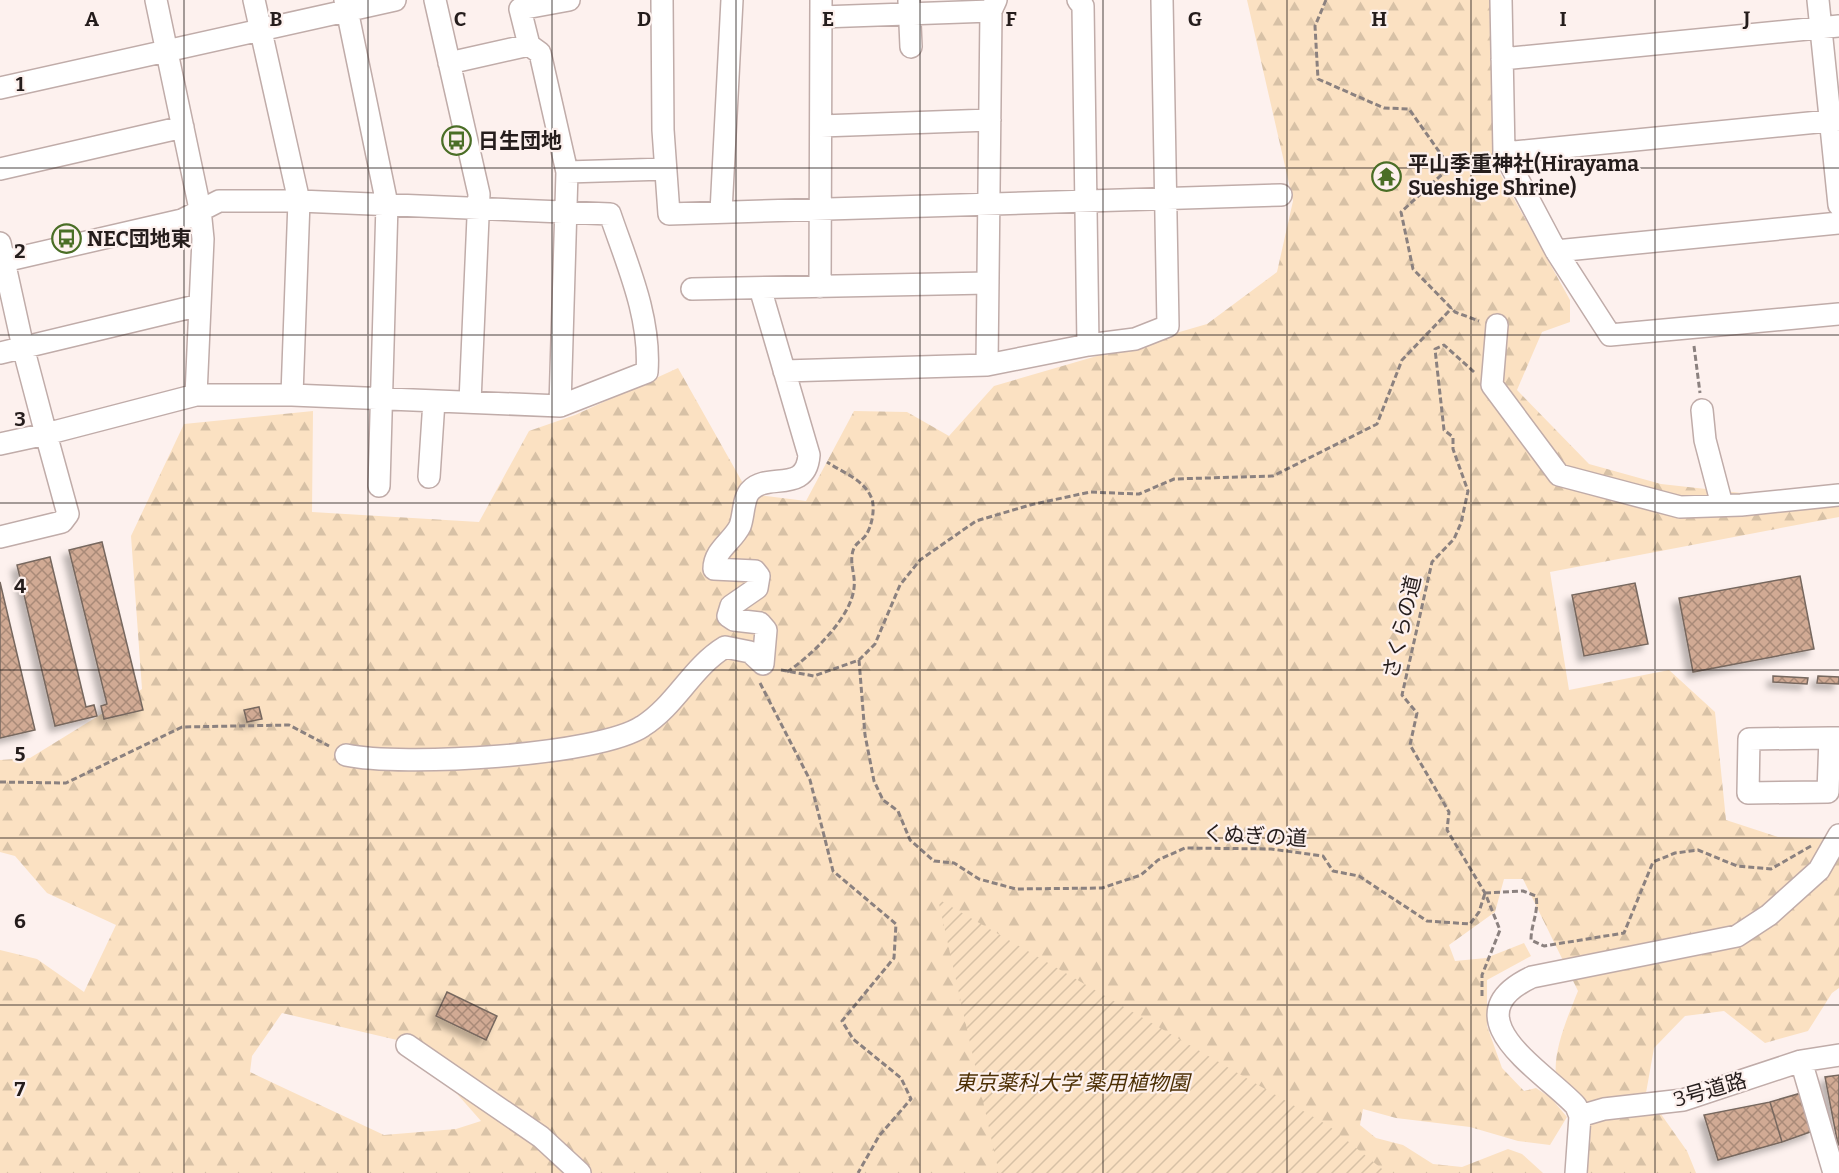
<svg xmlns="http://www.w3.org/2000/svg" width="1839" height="1173" font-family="Bitter,'Noto Sans JP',serif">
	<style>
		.forest { fill: url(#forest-firs); fill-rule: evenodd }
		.garden { fill: url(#garden-furrows) }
		.building { fill: url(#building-cross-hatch); stroke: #77685f; stroke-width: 1.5; filter: url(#shadow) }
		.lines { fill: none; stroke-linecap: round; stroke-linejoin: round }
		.minor-casing { stroke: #c0aca9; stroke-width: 24 }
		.path { stroke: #8b817f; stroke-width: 3; stroke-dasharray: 6 3; stroke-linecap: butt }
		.minor { stroke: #fff; stroke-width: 21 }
		.grid { fill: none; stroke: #251d1c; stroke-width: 1.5; stroke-opacity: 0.55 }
		.labels { text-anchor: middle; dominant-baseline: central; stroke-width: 4.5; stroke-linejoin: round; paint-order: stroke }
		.poi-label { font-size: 21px; font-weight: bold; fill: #251d1c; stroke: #fdf1ee; text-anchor: start }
		.street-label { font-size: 21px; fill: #251d1c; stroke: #fdf1ee }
		.park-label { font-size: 21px; font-style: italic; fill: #4c2f03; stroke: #fdf1ee }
		.grid-label { font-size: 20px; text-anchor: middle; font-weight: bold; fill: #251d1c; stroke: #fdf1ee; stroke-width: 4.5; stroke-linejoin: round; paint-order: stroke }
	</style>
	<defs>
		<pattern id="forest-firs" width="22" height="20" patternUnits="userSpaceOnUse" patternTransform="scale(1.5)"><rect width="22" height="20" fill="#fbe1c2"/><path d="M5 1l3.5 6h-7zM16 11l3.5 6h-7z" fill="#d7c1a6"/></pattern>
		<pattern id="garden-furrows" width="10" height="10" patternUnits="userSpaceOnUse" patternTransform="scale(1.5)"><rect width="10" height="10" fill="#fbe1c2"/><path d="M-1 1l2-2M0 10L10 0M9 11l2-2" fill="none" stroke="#d7c1a6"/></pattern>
		<pattern id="building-cross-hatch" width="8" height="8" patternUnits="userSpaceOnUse" patternTransform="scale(1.5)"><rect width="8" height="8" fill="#d1aa94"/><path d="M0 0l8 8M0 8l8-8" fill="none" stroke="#a98a78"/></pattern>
		<filter id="shadow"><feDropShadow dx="-5.5" dy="5.5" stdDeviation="3" flood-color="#0004"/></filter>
	</defs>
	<rect width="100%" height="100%" fill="#fdf1ee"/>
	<path class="forest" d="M1247 0H1492V159L1570 300V322L1542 332 1517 390 1589 464 1661 484 1839 504V517L1550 572 1569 690 1669 670 1715 712 1726 820 1778 837 1839 839V988L1832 993 1808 1031 1765 1043 1724 1011 1685 1016 1654 1048 1646 1093 1687 1151 1696 1173H1586V1137L1556 1077C1553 1050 1568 1016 1578 991L1523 879H1504L1495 912 1449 945 1455 961 1486 958 1524 943 1531 956 1487 980V1026L1502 1068 1524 1091 1536 1088 1551 1098 1567 1117 1550 1145 1518 1141 1470 1127 1396 1118 1363 1109 1360 1125 1376 1138 1403 1145 1433 1164 1462 1167 1508 1149 1522 1154 1543 1173H0V950L37 959 84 992 116 925 47 893 15 856 0 852V760L30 758 142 689 131 536 184 424 313 411 312 512 479 522 529 431 575 415 678 368 749 494 806 501 854 411 907 412 949 436 994 386 1207 324 1277 272 1293 201ZM282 1013 397 1040 421 1043 443 1078 481 1121 456 1129 384 1135 250 1072 252 1056Z"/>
	<path class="garden" d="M938 899 1329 1126 1387 1173H999Z"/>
	<path class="building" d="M102 542 143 710 104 719 101 706 107 704 69 550Z
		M50 557 86 707 94 705 97 716 55 726 17 565Z
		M1800 576 1814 649 1693 672 1679 598Z
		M0 582 35 730 0 738Z
		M1635 583 1648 644 1584 656 1572 595Z
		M1773 676 1808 678 1807 684 1773 682Z
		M1818 676 1839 677V684L1817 683Z
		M259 707 262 719 247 722 244 710Z
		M447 992 497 1016 486 1040 436 1016Z
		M1839 1075V1145H1838L1825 1077Z
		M1801 1093 1813 1131 1782 1142 1770 1102Z
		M1770 1102 1782 1142 1718 1160 1704 1115Z"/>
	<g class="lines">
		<defs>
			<path id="minor" d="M254 0 299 201 292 395
				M345 0 387 204 379 486
				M435 0 479 194 470 402
				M662 0 663 130 669 214 1281 195
				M1501 0 1504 153 1556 251 1610 335 1839 314
				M1818 0 1839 205
				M909 1 911 47
				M821 17 991 11
				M529 45 520 9 569 0
				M1502 59 1839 26
				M449 63 529 45 540 53 567 172 560 406
				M0 88 395 0
				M821 126 990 120
				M1504 153 1839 120
				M0 169 183 127
				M567 172 665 169
				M721 212 732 0
				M0 243 23 347 46 434 0 444
				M1556 251 1839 223
				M0 262 182 220 219 201H299L610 214C627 264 651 317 647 372L560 406 292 395H196
				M820 287 821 0
				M760 288 809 455C806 494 768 472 751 490 743 497 744 516 740 526 733 541 714 550 714 569L755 571 759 576 757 588 731 606 728 616 734 620 760 623 766 630 763 664
				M692 289 988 283
				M1497 325 1492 385 1559 475 1680 507 1741 505 1839 495
				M1088 345 1135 339 1168 326 1162 0
				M0 353 200 305
				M987 365 1088 345 1083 6 1078 0
				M784 371 987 365 991 11 996 0
				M1702 410 1705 440 1722 505
				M429 477 434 401
				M0 537 62 522 68 514 46 434 196 395 203 239 200 209 156 0
				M1830 738 1828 792 1748 793 1749 739 1830 738H1839
				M346 755C400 767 599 756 643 726 676 705 692 667 725 647L750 652 763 664
				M407 1045 541 1137 580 1173
				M1801 1061 1834 1173
				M1580 1116 1604 1109 1683 1100 1801 1061 1839 1055
				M1576 1173 1580 1116 1576 1106C1545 1072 1447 1017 1532 977L1737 936 1769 915 1819 870 1839 835"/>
		</defs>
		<use href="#minor" class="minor-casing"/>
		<path class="path" d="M1326 0 1315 26 1318 79 1384 108 1409 109 1450 167 1401 212 1413 269 1455 312 1479 321
			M1694 346 1700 393
			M1474 372 1444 345 1435 349 1444 430 1453 437V449L1468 491 1461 523 1454 539 1432 562 1402 695 1417 713 1410 745 1449 812 1447 830 1485 893 1500 930 1482 975V999
			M859 660 865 735 874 781 883 800 898 811 910 840 934 861 954 863 979 879 1016 889 1102 888 1141 875 1158 860 1185 848 1271 849 1323 856 1333 871 1359 876 1427 921 1470 924 1479 912 1485 893
			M781 670 814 676 859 660 875 644 900 585 920 560 976 521 1030 505 1090 492 1139 494 1174 479 1273 476 1377 424 1402 360 1452 308
			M787 672C811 656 851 618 854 588 856 574 848 562 854 548 857 542 863 540 866 535 872 526 875 509 872 499 864 479 843 473 827 462
			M760 683 810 780 833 871 896 924 894 958 842 1021 853 1039 901 1078 911 1099 879 1136 858 1173
			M0 782 66 783 182 727 289 725 329 746
			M1485 893 1523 891 1536 896C1539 912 1531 924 1531 940L1544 946 1624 933 1653 862 1675 853 1698 850 1737 866 1771 869 1811 846"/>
		<use href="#minor" class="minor"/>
	</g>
	<path class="grid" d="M184 0V1173M368 0V1173M552 0V1173M736 0V1173M920 0V1173M1103 0V1173M1287 0V1173M1471 0V1173M1655 0V1173M0 168H1839M0 335H1839M0 503H1839M0 670H1839M0 838H1839M0 1005H1839"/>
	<defs>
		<symbol id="bus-ring" viewBox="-11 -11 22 22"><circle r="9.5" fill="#fdf1ee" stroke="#4a6e26" stroke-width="1.5"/><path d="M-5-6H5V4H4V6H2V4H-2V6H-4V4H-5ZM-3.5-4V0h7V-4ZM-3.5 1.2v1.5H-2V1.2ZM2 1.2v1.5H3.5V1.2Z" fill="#4a6e26"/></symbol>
		<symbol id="temple-ring" viewBox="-11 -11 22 22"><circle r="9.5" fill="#fdf1ee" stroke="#4a6e26" stroke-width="1.5"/><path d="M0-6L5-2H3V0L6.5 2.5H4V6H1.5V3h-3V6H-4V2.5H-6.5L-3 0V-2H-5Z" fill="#4a6e26"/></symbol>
	</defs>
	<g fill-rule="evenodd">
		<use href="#bus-ring" x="440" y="124" width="33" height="33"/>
		<use href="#temple-ring" x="1370" y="160" width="33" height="33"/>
		<use href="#bus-ring" x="50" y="222" width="33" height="33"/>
	</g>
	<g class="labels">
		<g class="poi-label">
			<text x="478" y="141">日生団地</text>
			<text x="1408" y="164">平山季重神社(Hirayama<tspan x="1408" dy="24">Sueshige Shrine)</tspan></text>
			<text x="87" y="239">NEC団地東</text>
		</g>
		<g class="street-label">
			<text transform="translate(1402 627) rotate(-77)">さくらの道</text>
			<text transform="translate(1255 836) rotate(3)">くぬぎの道</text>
			<text transform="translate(1710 1090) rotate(-16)">3号道路</text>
		</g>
		<g class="park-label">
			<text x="1072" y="1083">東京薬科大学 薬用植物園</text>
		</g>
	</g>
	<g class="grid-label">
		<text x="92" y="26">A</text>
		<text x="276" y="26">B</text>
		<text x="460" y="26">C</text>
		<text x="644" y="26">D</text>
		<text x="828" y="26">E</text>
		<text x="1011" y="26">F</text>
		<text x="1195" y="26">G</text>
		<text x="1379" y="26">H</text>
		<text x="1563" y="26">I</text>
		<text x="1747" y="26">J</text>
		<text x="20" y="91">1</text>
		<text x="20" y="258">2</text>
		<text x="20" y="426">3</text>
		<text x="20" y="593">4</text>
		<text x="20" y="761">5</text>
		<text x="20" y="928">6</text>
		<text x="20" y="1096">7</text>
	</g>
</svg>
